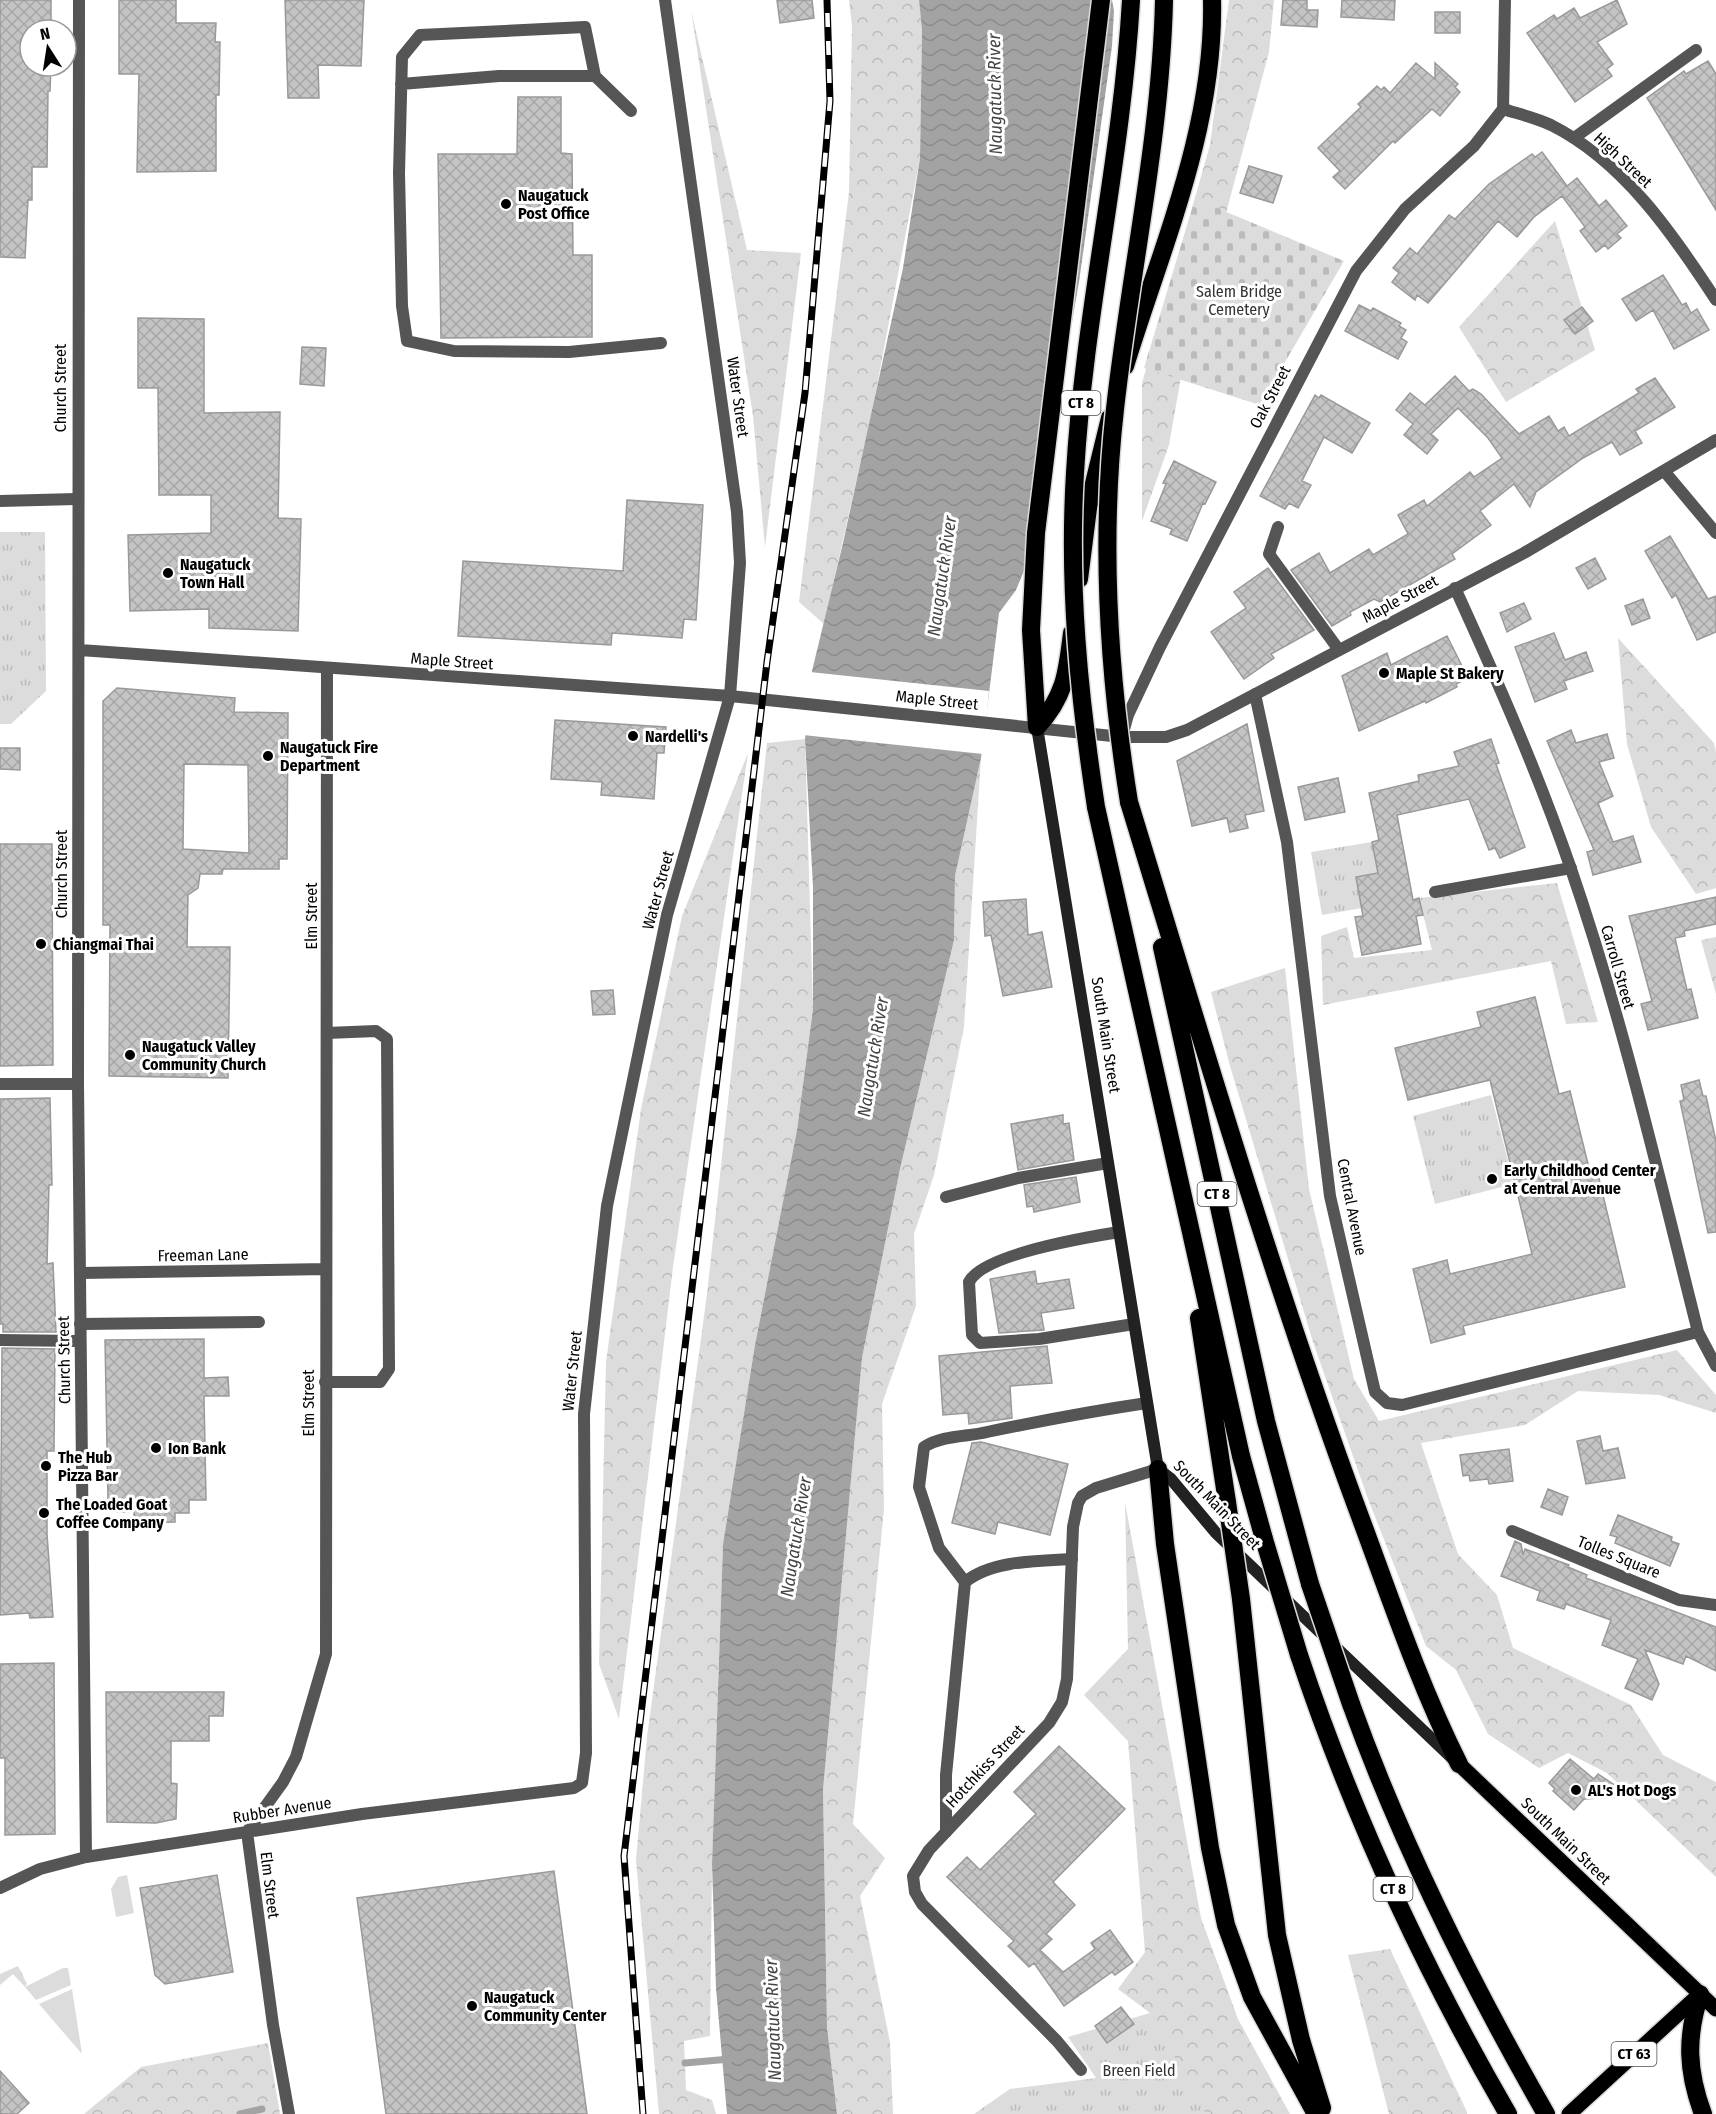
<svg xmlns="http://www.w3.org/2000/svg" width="1716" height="2114" font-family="'Fira Sans Condensed',sans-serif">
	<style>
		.grass { fill: url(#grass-tufts) }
		.forest { fill: url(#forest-crowns) }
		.cemetery { fill: url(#cemetery-stones) }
		.garden { fill: #dcdcdc }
		.water { fill: url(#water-waves) }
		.pier { fill: #fff }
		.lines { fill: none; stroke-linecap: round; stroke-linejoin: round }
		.stream { stroke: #a3a3a3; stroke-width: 7 }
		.building { fill: url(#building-cross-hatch); stroke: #999; stroke-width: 1.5; fill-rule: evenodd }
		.primary-casing { stroke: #dbdbdb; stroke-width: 18 }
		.motorway-casing { stroke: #dbdbdb; stroke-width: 21 }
		.service { stroke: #555; stroke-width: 12 }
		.minor { stroke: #555; stroke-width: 12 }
		.tertiary { stroke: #555; stroke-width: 12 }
		.secondary { stroke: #222; stroke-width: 12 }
		.primary { stroke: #000; stroke-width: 15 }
		.motorway { stroke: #000; stroke-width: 18 }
		.rail-casing { stroke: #000; stroke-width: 7 }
		.rail { stroke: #fff; stroke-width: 4.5; stroke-dasharray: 14; stroke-linecap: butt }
		.motorway-bridge-casing { stroke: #dbdbdb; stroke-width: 21; stroke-linecap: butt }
		.motorway-bridge { stroke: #000; stroke-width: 18 }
		.poi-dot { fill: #000; stroke: #fff; stroke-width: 2 }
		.labels { text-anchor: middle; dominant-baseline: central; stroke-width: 6; stroke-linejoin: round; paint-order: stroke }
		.shield { fill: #fff; stroke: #4c4c4c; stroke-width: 1.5 }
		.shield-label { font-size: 15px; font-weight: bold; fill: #000 }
		.street-label { font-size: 16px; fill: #000; stroke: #fff }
		.poi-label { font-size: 16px; font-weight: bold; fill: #000; stroke: #fff; text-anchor: start }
		.park-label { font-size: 16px; fill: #333; stroke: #fff }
		.water-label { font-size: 18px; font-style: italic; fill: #444; stroke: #fff }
	</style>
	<defs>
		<pattern id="grass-tufts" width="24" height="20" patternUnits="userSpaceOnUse" patternTransform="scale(1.5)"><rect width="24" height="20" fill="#dcdcdc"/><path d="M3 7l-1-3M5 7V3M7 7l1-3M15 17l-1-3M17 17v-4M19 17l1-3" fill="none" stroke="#bbb"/></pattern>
		<pattern id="forest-crowns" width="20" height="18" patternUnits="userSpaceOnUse" patternTransform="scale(1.5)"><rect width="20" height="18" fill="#dcdcdc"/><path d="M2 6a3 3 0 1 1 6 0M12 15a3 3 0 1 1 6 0" fill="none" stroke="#bbb"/></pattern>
		<pattern id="cemetery-stones" width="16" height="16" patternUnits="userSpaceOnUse" patternTransform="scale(1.5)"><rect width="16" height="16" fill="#dcdcdc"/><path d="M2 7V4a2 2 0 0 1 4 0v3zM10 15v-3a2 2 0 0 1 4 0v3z" fill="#bbb"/></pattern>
		<pattern id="water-waves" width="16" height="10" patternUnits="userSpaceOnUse" patternTransform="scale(1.5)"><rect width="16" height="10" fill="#a3a3a3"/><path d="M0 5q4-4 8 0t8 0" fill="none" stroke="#8b8b8b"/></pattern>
		<pattern id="building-cross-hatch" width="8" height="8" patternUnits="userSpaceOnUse" patternTransform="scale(1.5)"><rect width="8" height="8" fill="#c4c4c4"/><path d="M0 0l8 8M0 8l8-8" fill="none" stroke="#a7a7a7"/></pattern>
	</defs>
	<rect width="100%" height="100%" fill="#fff"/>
	<path class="grass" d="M0 532H45L46 691 11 724H0Z
		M1372 842 1378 873 1356 877 1362 908 1322 915 1311 852Z
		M1491 1095 1514 1184 1435 1204 1413 1116Z
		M18 1966 27 1984 25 1987 13 1974 0 1985V1974Z
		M1150 2013 1218 2114H974L1010 2089 1096 2078 1068 2037Z"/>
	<path class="forest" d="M849 0H919L922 30 920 158 872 412 824 624 799 602 849 192 852 26Z
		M1229 0H1274L1269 52 1217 247 1184 360 1169 445 1142 521V383L1210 145Z
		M691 10 747 250 801 253 765 547 753 416Z
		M1555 221 1595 350 1506 402 1459 327Z
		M1618 638 1714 743 1716 752V888L1696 894 1651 827 1627 744Z
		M805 739 813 1009 797 1130 755 1345 723 1544 712 1864 710 2036 684 2041 686 2090 712 2100 716 2114H659L636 1860 647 1737 707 1294 767 743Z
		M748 753 673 1267 619 1719 599 1664 606 1362 641 1109 682 916Z
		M981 758 964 1027 934 1175 914 1234 916 1306 882 1404 884 1509 853 1824 885 1858 860 1896 890 2042 893 2114H837L827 2027 823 1790 862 1358 900 1169 954 940 955 876Z
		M1557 883 1598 1022 1566 1024 1551 961 1323 1005 1321 936 1347 927 1354 958 1432 950 1419 898Z
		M1716 937V994L1701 940Z
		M1285 968 1309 1189 1354 1379 1379 1421 1677 1350 1716 1395V1413L1659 1395 1578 1391 1525 1425 1421 1443 1458 1554 1497 1595 1513 1648 1631 1705 1663 1755 1716 1782V1877L1607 1773 1568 1753 1539 1768 1488 1734 1456 1670 1426 1646 1368 1499 1313 1342 1230 1066 1211 992Z
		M1125 1502 1201 1918 1238 2019 1290 2114H1206L1150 2013 1118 1989 1145 1952 1128 1741 1084 1695 1128 1649Z
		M1390 1949 1467 2112V2114H1389L1348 1955Z
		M268 2043 280 2114H84L141 2067Z"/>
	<path class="cemetery" d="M1195 199 1344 261 1260 405 1144 368Z"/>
	<path class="garden" d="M127 1875 134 1913 116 1917 111 1889 118 1877Z
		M63 1968H68L71 1985 36 2000 25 1987Z
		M72 1989 82 2054 39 2004Z"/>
	<path class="water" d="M919 0H1112L1114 11 1112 46 1079 282 1031 554 1016 590 999 613 981 758 955 876 954 940 900 1169 862 1358 823 1790 827 2027 837 2114H727L716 1988 712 1864 723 1544 755 1345 797 1130 813 1009V887L805 739 812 671 843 543 903 268 920 158 922 30Z"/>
	<path class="pier" d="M810 672 989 691 983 754 803 735Z"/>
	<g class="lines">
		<path class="stream" d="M685 2063 730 2059
			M240 2114 262 2109"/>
	</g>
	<path class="building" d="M0 0H51V30H30V66H51L50 91H48L47 167H32V200H28L25 258 0 257Z
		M119 0H176V23H216L215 42H220L219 95H216V171L137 172 139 74H119Z
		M285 0H364L361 66 318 65 319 98H288Z
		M777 0H812L814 18 780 23Z
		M1283 0H1307V10H1318L1317 27 1281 25Z
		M1342 0H1395L1394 20 1341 17Z
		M1617 0 1627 24 1597 42 1613 64 1607 69 1612 76 1575 102 1527 33 1554 15 1557 19 1574 8 1580 18Z
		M1435 12H1460V33H1435Z
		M1708 61 1716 74V210L1647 98 1684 71 1686 74Z
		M1416 63 1435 79V63L1458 84 1455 87 1460 92 1440 116 1432 109 1395 143 1393 141 1345 189 1333 177 1340 171 1318 148 1361 107 1358 104 1377 86 1381 90 1384 87 1390 93Z
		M518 97H561V153L572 154 573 255H592V337L441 338 438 154H517Z
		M1542 152 1567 186 1577 178 1599 206 1606 200 1627 226 1617 234 1621 238 1608 249 1605 245 1596 252 1580 231 1585 227 1562 196 1534 217 1517 237 1498 221 1428 303 1417 295 1415 300 1392 282 1399 273 1393 268 1410 248 1417 254 1449 215 1455 219 1489 184 1532 154 1535 157Z
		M1249 166 1282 176 1273 203 1240 193Z
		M1663 275 1682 305 1686 303 1691 313 1697 309 1709 330 1674 349 1653 310 1636 321 1622 299Z
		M1359 305 1371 311 1373 308 1401 323 1399 326 1406 330 1401 338 1407 342 1398 359 1345 331Z
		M1582 307 1593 321 1575 334 1564 320Z
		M138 318 204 319V413L280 412 278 518 301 519 298 631 209 628V609L130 611 128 535 211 533V495H159L158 388H138Z
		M302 347 326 348 324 386 300 384Z
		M1455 376 1469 391 1473 389 1481 394 1519 434 1549 416 1558 431 1564 427 1569 436 1639 393 1636 389 1655 378 1675 407 1635 431 1642 443 1620 455 1612 442 1583 458 1536 492 1530 507 1514 484 1480 511 1491 525 1452 554 1455 559 1380 602 1374 599 1350 612 1351 615 1332 626 1291 570 1319 553 1330 573 1369 549 1373 555 1408 534 1398 515 1424 500 1427 506 1470 472 1474 477 1502 458 1488 438 1458 408 1431 434 1438 440 1427 454 1404 435 1413 424 1396 410 1410 393 1425 405Z
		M1315 395 1319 398 1321 395 1370 423 1352 453 1324 437 1302 481 1311 485 1298 508 1289 503 1285 509 1260 496Z
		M1174 461 1216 482 1205 504 1203 503 1187 541 1170 534 1172 529 1151 521 1166 484 1163 483Z
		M627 500 703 505 696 620 684 619 682 638 612 633 611 645 458 636 463 561 623 571Z
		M1670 536 1708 599 1716 596V632L1697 640 1676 595 1672 598 1645 551Z
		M1595 558 1606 579 1588 589 1576 568Z
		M1268 568 1314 630 1271 654 1274 658 1244 679 1211 632 1246 608 1234 592Z
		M1643 599 1650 618 1632 625 1625 606Z
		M1524 603 1531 619 1507 632 1500 613Z
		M1554 633 1565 660 1586 652 1593 671 1564 681 1567 689 1535 702 1515 647Z
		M1447 636 1468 678 1456 684 1457 687 1426 703 1425 701 1359 731 1342 676 1387 653 1391 665Z
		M117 688 235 698 234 712 288 713 287 859H279V869H223L222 874H200L198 888 188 895 187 947H230L228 1078 109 1076 110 925H103V701ZM184 764 248 765 249 853 183 849Z
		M555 720 666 727 664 753H657L654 799 601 795 602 782 551 779Z
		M1247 724 1264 811 1245 815 1248 828 1230 832 1227 818 1192 826 1177 761Z
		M1571 730 1576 743 1607 734 1614 758 1599 762 1613 796 1598 803 1613 842 1633 836 1641 862 1593 875 1587 852 1594 850 1547 741Z
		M1491 739 1499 763 1496 764 1525 847 1500 858 1495 848 1489 850 1469 799 1397 815 1413 900 1419 898 1423 915 1416 916 1421 944 1362 955 1355 917 1363 916 1356 877 1378 873 1372 842 1379 840 1369 793 1419 781 1418 775 1459 766 1454 752Z
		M0 748H20V770L0 769Z
		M1338 778 1345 812 1305 820 1298 787Z
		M0 844H52L53 1065 0 1066Z
		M1716 897V924L1684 931 1685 936 1675 938 1687 990 1691 989 1698 1018 1648 1030 1641 1004 1652 1001 1629 916Z
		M1026 899 1028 935 1042 932 1052 987 1003 996 991 935 985 936 983 902Z
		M613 990 615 1014 593 1015 591 991Z
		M1535 997 1559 1094 1570 1091 1589 1168 1596 1166 1625 1287 1463 1326 1465 1334 1431 1343 1413 1269 1447 1260 1450 1274 1532 1254 1490 1080 1408 1100 1395 1048 1481 1027 1477 1012Z
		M1699 1080 1703 1096H1706L1716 1141V1232L1708 1233 1680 1101 1684 1100 1681 1085Z
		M50 1098 52 1185H49L47 1264 53 1263 56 1332H3V1324H0V1099Z
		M1063 1115V1124L1069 1123 1074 1160 1018 1170 1011 1124Z
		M1076 1177 1080 1202 1034 1212 1033 1206 1027 1207 1024 1185Z
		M1035 1271 1037 1284 1069 1279 1074 1308 1041 1313 1044 1330 999 1333 990 1279Z
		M204 1339V1378L228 1377 229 1396H204L206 1500H189V1513H175V1522L134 1523V1512H117V1500H108L105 1340Z
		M1047 1346 1052 1383 1010 1386 1012 1418 969 1424 968 1413 943 1415 939 1356Z
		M2 1348 55 1349 54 1451H47V1534L53 1617 30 1618 29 1613 0 1615Z
		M1600 1436 1603 1451 1618 1448 1625 1478 1586 1484 1577 1441Z
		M981 1442 1068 1464 1050 1535 998 1522 995 1534 952 1523 972 1443Z
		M1509 1449 1513 1481 1489 1484 1488 1479 1470 1481 1469 1475 1463 1476 1460 1455Z
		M1548 1489 1568 1497 1562 1515 1541 1507Z
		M1618 1515 1672 1537 1671 1541 1679 1544 1670 1566 1615 1543 1617 1537 1610 1535Z
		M1515 1541 1521 1544 1523 1555 1525 1549 1569 1565 1568 1567 1587 1575 1586 1578 1716 1627V1671L1686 1656 1683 1664 1645 1650 1659 1684 1652 1700 1625 1688 1638 1659 1602 1645 1611 1620 1566 1604 1564 1609 1537 1600 1540 1591 1501 1576Z
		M54 1663 55 1834 5 1835V1758H0V1664Z
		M106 1692H224L223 1716H209V1741H171V1783L177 1784 176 1819 156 1823 107 1822Z
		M1059 1746 1125 1809 1053 1882 1075 1905 1046 1934 1052 1939 1040 1950 1063 1972 1095 1949 1091 1943 1110 1930 1133 1962 1115 1975 1112 1972 1064 2006 1034 1963 1029 1967 1008 1946 1014 1941 947 1877 967 1857 980 1870 1036 1814 1014 1792Z
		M1570 1759 1594 1779 1598 1774 1631 1796 1584 1799 1574 1810 1553 1791 1555 1789 1549 1783Z
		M554 1871 587 2114H386L357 1898Z
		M217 1875 233 1972 165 1984 155 1975 140 1888Z
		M1121 2007 1134 2024 1107 2043 1095 2026Z
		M0 2071 29 2103 17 2114H0Z"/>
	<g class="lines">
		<defs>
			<path id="primary" d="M1459 1764 1716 2009
				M1569 2114 1700 1994"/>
			<path id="motorway" d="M1125 366C1162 246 1215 127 1212 0
				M1079 579 1088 508 1110 418
				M1037 727C1065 696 1067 674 1072 633
				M1037 727 1031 630 1036 533 1101 0
				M1129 802C1201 1037 1270 1272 1355 1503 1388 1591 1417 1680 1459 1764
				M1096 807 1241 1456 1264 1539
				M1162 947 1266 1421 1310 1584
				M1199 1318 1227 1502
				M1158 1469 1165 1544 1210 1848 1226 1925 1252 1997 1316 2114
				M1241 1599 1277 1935 1301 2040 1322 2108
				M1299 1655C1352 1814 1424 1969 1508 2114
				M1351 1704C1402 1846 1471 1983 1546 2114
				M1700 1994C1686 2037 1687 2071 1703 2114"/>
		</defs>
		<use href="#primary" class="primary-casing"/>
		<use href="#motorway" class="motorway-casing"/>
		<path class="service" d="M401 84 499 76H595
			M631 111 595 76 585 27 420 35 402 57 399 173 402 306 407 341 454 351 569 352 661 343
			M1574 138 1696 50
			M1278 527 1269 554 1339 650
			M1435 892 1571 868
			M946 1197 1018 1178 1108 1163
			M1119 1232C1088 1237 983 1254 969 1282L972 1335 980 1343 1039 1339 1134 1324
			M80 1324 259 1322
			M325 1382H380L389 1369 387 1039 376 1031 327 1033
			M965 1582 939 1548 919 1487 924 1447C943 1435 966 1437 987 1432 1040 1421 1093 1411 1147 1403
			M946 1832V1775L965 1582C992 1560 1039 1561 1072 1559"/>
		<path class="minor" d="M1503 109C1519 114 1536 118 1551 125 1623 161 1673 234 1716 300
			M1665 472 1716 533
			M0 501 76 499
			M1455 588C1497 680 1538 773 1571 869 1623 1020 1659 1177 1698 1332L1716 1366
			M1255 694 1287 842 1330 1196 1375 1392 1387 1403 1402 1405 1698 1332
			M0 1084H78
			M80 1273 326 1269
			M0 1340 80 1341
			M1512 1531 1679 1600 1716 1605
			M86 1857 362 1814 574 1788 582 1783 586 1753 584 1414 607 1206 667 915 730 696
			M1081 2070 1057 2041 922 1904 915 1892 913 1876 929 1850 1049 1723 1062 1702 1067 1679 1073 1527 1078 1503 1082 1496 1096 1488 1158 1469
			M289 2114 273 2025 247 1832 283 1782 296 1757 326 1654 327 669"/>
		<path class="tertiary" d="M665 0 737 512 740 563 730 696
			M80 650 730 696 1122 737H1166L1187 730 1524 553 1716 440
			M1123 733 1128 715 1160 647 1356 271 1405 209 1474 146 1503 109 1505 0
			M0 1888 40 1869 86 1857 78 1084 79 0"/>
		<path class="secondary" d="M1037 727 1158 1469 1171 1479 1216 1533 1453 1759"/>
		<use href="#primary" class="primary"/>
		<use href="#motorway" class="motorway"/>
		<defs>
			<path id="rail" d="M643 2114 624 1856 767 662 805 393 830 101 827 0"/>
		</defs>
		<use href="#rail" class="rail-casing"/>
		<use href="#rail" class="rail"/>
		<defs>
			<path id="motorway-bridge" d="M1129 802C1108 672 1100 541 1115 409 1130 273 1161 137 1164 0
				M1096 807C1079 696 1068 586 1075 473 1084 314 1122 159 1131 0
				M1227 1502 1241 1599
				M1264 1539 1299 1655
				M1310 1584 1351 1704"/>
		</defs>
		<use href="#motorway-bridge" class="motorway-bridge-casing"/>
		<use href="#motorway-bridge" class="motorway-bridge"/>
	</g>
	<g class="poi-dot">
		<circle cx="506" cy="204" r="6"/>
		<circle cx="168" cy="573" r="6"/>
		<circle cx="1384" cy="673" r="6"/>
		<circle cx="633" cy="736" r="6"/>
		<circle cx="268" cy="756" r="6"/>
		<circle cx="41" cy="944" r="6"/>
		<circle cx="130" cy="1055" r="6"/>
		<circle cx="1492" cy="1179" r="6"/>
		<circle cx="156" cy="1448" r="6"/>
		<circle cx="46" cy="1466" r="6"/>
		<circle cx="44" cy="1513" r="6"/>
		<circle cx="1576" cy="1790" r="6"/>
		<circle cx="472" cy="2006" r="6"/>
	</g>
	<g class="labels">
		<g class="shield">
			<rect x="1061.5" y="391" width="39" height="24" rx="4.5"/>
			<rect x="1197.5" y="1182" width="39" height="24" rx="4.5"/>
			<rect x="1373.5" y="1877" width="39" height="24" rx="4.5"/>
			<rect x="1611.5" y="2042" width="45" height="24" rx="4.5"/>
		</g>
		<g class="shield-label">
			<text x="1081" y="403">CT 8</text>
			<text x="1217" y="1194">CT 8</text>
			<text x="1393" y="1889">CT 8</text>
			<text x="1634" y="2054">CT 63</text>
		</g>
		<g class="street-label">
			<text transform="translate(1623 160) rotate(43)">High Street</text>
			<text transform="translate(60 388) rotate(-90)">Church Street</text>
			<text transform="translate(738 397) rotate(82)">Water Street</text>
			<text transform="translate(1270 397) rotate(-62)">Oak Street</text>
			<text transform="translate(1400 599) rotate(-28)">Maple Street</text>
			<text transform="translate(452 661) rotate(4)">Maple Street</text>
			<text transform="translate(937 700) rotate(6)">Maple Street</text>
			<text transform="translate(61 874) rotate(-90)">Church Street</text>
			<text transform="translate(658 890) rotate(-75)">Water Street</text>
			<text transform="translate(311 916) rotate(-90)">Elm Street</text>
			<text transform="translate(1618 967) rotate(74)">Carroll Street</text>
			<text transform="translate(1106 1035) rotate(81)">South Main Street</text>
			<text transform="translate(1352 1207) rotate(79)">Central Avenue</text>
			<text transform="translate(203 1255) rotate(-1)">Freeman Lane</text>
			<text transform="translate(64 1360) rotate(-91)">Church Street</text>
			<text transform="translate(572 1371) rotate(-84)">Water Street</text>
			<text transform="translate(308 1403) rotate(-90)">Elm Street</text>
			<text transform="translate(1217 1505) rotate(46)">South Main Street</text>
			<text transform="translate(1619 1557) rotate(22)">Tolles Square</text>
			<text transform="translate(985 1766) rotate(-47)">Hotchkiss Street</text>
			<text transform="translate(282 1810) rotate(-9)">Rubber Avenue</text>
			<text transform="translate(1566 1841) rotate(44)">South Main Street</text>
			<text transform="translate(270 1885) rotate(83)">Elm Street</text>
		</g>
		<g class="poi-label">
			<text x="518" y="195">Naugatuck<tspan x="518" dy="18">Post Office</tspan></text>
			<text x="180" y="564">Naugatuck<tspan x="180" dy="18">Town Hall</tspan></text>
			<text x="1396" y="673">Maple St Bakery</text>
			<text x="645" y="736">Nardelli's</text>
			<text x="280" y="747">Naugatuck Fire<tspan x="280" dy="18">Department</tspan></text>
			<text x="53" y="944">Chiangmai Thai</text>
			<text x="142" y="1046">Naugatuck Valley<tspan x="142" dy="18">Community Church</tspan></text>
			<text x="1504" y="1170">Early Childhood Center<tspan x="1504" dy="18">at Central Avenue</tspan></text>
			<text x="168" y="1448">Ion Bank</text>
			<text x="58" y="1457">The Hub<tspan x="58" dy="18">Pizza Bar</tspan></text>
			<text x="56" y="1504">The Loaded Goat<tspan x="56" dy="18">Coffee Company</tspan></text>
			<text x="1588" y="1790">AL's Hot Dogs</text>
			<text x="484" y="1997">Naugatuck<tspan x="484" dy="18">Community Center</tspan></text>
		</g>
		<g class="park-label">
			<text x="1239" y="291">Salem Bridge<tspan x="1239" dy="18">Cemetery</tspan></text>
			<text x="1139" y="2070">Breen Field</text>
		</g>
		<g class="water-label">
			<text transform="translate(995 94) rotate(-91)">Naugatuck River</text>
			<text transform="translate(942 576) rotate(-82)">Naugatuck River</text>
			<text transform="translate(873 1057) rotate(-81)">Naugatuck River</text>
			<text transform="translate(796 1537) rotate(-81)">Naugatuck River</text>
			<text transform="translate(773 2020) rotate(-92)">Naugatuck River</text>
		</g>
	</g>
	<g transform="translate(48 48) rotate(348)"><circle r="28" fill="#ffffff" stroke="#999999" stroke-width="1.5"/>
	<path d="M0-4.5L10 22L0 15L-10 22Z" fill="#000000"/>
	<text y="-9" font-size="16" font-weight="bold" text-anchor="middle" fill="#000000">N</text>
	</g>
</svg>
